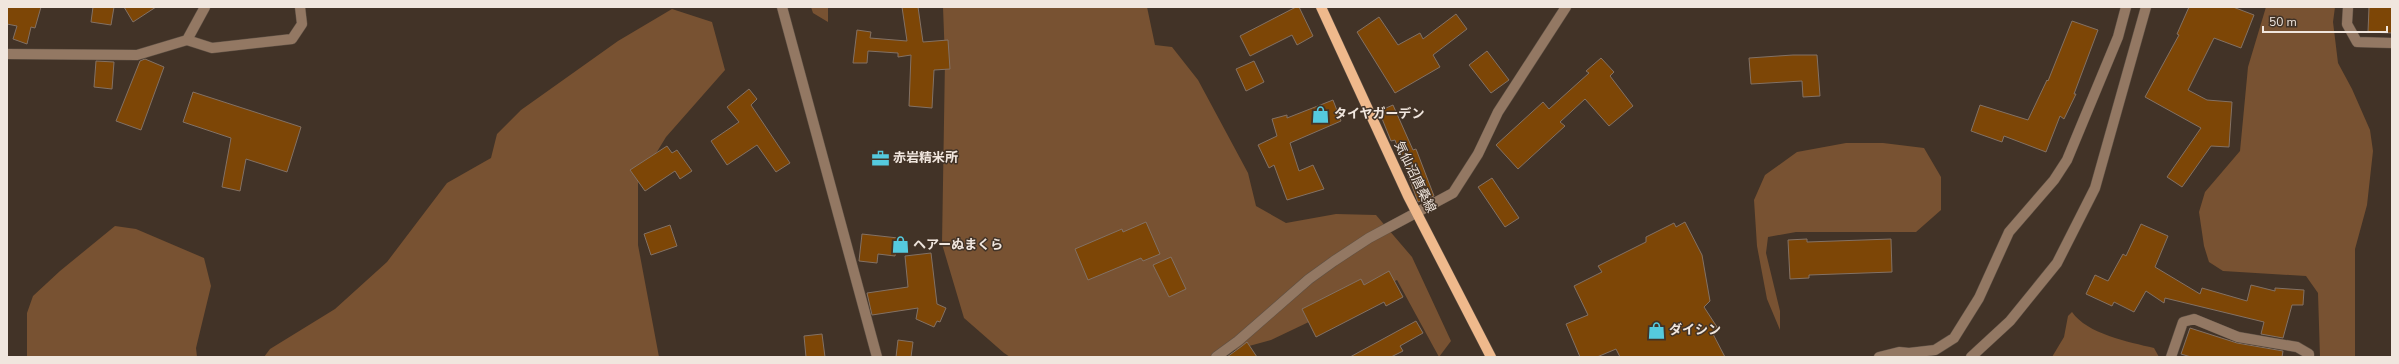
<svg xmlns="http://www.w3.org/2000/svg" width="2399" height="364" font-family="'Nunito Sans','Noto Sans JP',sans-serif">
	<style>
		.green { fill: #785232 }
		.building { fill: #7d4606; stroke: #837164 }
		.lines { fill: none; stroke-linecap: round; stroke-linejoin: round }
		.minor-casing { stroke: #5e5044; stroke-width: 11 }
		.major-casing { stroke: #5e5044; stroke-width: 11 }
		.minor { stroke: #937863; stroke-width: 10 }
		.major { stroke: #efb98c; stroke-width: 10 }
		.labels { text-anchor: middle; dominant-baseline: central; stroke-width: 3; stroke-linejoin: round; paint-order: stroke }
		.poi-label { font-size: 13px; font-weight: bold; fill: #f0e6de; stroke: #423327; text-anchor: start }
		.street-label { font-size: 13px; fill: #f0e6de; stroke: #423327 }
	</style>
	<rect width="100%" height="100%" fill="#423327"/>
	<path class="green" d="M811 7H828V22L813 13Z
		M943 7H1147L1155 45 1172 47 1198 80 1248 173 1256 206 1286 223 1336 214 1376 215 1412 257 1451 341 1439 357 1397 280 1271 340 1209 357H1010L1004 353 964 318 942 244 945 60Z
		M2266 7H2335L2333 22 2338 63 2352 89 2370 130 2373 151 2367 205 2355 249V357H2320L2318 293 2306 276 2223 271 2209 262 2204 246 2199 212 2205 192 2240 151 2248 67Z
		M672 9 712 22 725 70 666 137 638 183V245L659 357H264L270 349 335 309 387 262 447 183 491 158 497 134 521 110 618 41Z
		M1846 143H1883L1924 148 1941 177V210L1916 232H1796L1768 237 1766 253 1780 311V330L1767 299 1757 246 1754 200 1765 175 1797 152Z
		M115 226 136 229 204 258 211 286 196 348 197 357H27V313L33 296 60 271Z
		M2072 312C2087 334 2129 342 2154 348L2159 357H2052L2064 337 2068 316Z"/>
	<path class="building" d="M7 7H41L35 28 31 27 27 44 13 39 17 26 7 24Z
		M93 7H114L111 25 91 22Z
		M124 7H156L133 22Z
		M902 7H918L923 42 948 40 950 69 934 70 932 108 909 106 911 55 898 57V53L868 51 867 63H853L857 30 871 32 870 38 907 41Z
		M1296 7H1299L1313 36 1297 45 1292 35 1250 56 1240 36Z
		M2189 7H2233L2254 15 2241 48 2214 38 2188 90 2207 100 2232 102 2229 147 2211 146 2182 187 2167 177 2201 128 2145 97 2179 35 2177 34Z
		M2369 7H2392V33L2368 32Z
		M1456 14 1467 29 1433 55 1440 67 1395 93 1357 32 1379 17 1398 45 1420 33 1423 39Z
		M2072 21 2098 30 2074 94H2076L2064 119 2060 116 2046 152 2004 136 2002 142 1971 131 1980 105 2028 120 2047 80 2048 81Z
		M1487 51 1509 80 1491 93 1469 65Z
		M1793 55H1817L1820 96 1803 97 1802 81 1751 84 1749 58Z
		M1601 58 1614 72 1610 76 1633 106 1609 126 1585 99 1560 122 1565 126 1518 169 1496 145 1543 102 1549 109 1589 73 1586 71Z
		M145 59 164 67 141 130 116 121 140 61Z
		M96 61 114 62 112 89 94 87Z
		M1254 61 1264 82 1246 91 1236 69Z
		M749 89 757 99 751 105 790 163 776 172 757 145 727 165 711 141 739 122 727 107Z
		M193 92 301 127 287 172 246 159 240 191 222 187 231 138 183 122Z
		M1333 100 1341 121 1290 143 1299 171 1313 165 1324 189 1287 200 1274 165 1269 168 1258 145 1277 136 1272 119 1287 115V118Z
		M1393 105 1413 150 1416 149 1434 196 1418 202 1395 140 1391 141 1379 111Z
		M667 146 672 153 677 150 692 171 680 179 675 171 645 191 630 170Z
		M1492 178 1519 218 1505 227 1478 187Z
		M1146 222 1160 254 1143 261 1141 258 1088 280 1075 249 1122 229 1123 232Z
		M1685 222 1702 255 1710 301 1704 307 1717 327 1713 334 1725 357H1620L1616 349 1597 357H1580L1566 324 1588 315 1574 286 1602 272 1598 266 1646 242V237L1674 223 1676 227Z
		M2141 224 2168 236 2155 267 2200 294 2202 288 2247 301 2251 285 2275 291V288L2304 290 2303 305H2292L2283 338 2261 334 2264 322 2165 298 2164 303 2146 291 2134 312 2114 302 2112 306 2086 294 2095 275 2108 281 2123 254 2126 256Z
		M670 225 677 246 651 255 644 234Z
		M862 234 898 238 895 256 878 254 877 263 859 261Z
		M1807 239V242L1891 239 1892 272 1809 275V278L1790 279 1788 240Z
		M931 253 937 304 946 308 940 322 937 321 934 327 916 319 918 308 872 315 867 293 908 287 905 256Z
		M1171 257 1186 289 1169 297 1153 265Z
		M1389 271 1403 297 1386 306 1384 302 1316 337 1302 309 1361 279 1364 285Z
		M1416 321 1423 333 1400 346 1403 351 1391 357H1350Z
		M2190 328 2237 343 2283 351 2282 357H2191L2181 354Z
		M822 334 825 357H806L804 336Z
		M898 340 913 342 911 357H896Z
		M1247 342 1257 357H1227L1242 346Z"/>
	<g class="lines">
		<defs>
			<path id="minor" d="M782 7 877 357
				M2348 7 2347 24 2357 42 2392 43
				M187 40 212 48 292 39 302 24 300 7
				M7 54 137 55 187 40 205 7
				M1216 357 1238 341 1309 279 1334 261 1369 238 1453 193 1478 154 1498 112 1566 7
				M1879 357 1899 352 1909 353 1935 350 1954 338 1979 298 2009 232 2054 180 2067 160 2118 37 2126 7
				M1971 357 2010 321 2057 263 2095 188 2146 7
				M2171 357 2183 322 2194 319 2238 337 2297 347 2309 354V357"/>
			<path id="major" d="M1321 7 1408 196 1491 357"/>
		</defs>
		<use href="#minor" class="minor-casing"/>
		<use href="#major" class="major-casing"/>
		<use href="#minor" class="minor"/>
		<use href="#major" class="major"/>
	</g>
	<defs>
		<symbol id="shop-bare" viewBox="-9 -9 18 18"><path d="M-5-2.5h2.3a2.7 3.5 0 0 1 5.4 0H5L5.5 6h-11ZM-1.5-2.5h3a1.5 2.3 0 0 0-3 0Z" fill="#55cade" stroke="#423327" stroke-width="2.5" paint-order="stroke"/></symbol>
		<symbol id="office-bare" viewBox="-9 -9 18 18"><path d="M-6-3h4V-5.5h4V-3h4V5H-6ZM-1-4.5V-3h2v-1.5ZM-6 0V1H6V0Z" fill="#55cade" stroke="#423327" stroke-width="2.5" paint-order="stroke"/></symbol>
	</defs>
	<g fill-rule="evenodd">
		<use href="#shop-bare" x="1308" y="102" width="25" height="25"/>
		<use href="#office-bare" x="868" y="146" width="25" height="25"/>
		<use href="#shop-bare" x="888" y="232" width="25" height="25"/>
		<use href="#shop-bare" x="1644" y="318" width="25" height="25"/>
	</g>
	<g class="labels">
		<g class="poi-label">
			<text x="1334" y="114">タイヤガーデン</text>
			<text x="893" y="158">赤岩精米所</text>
			<text x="913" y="245">ヘアーぬまくら</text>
			<text x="1669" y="330">ダイシン</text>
		</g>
		<g class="street-label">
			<text transform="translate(1415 177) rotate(64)">気仙沼唐桑線</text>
		</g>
	</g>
	<rect width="2399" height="364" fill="none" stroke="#f0e6de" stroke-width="16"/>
	<path d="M2263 26v6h124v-6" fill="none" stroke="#f0e6de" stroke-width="2"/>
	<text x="2269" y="26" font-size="12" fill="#f0e6de" stroke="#423327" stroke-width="3" paint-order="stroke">50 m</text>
</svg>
